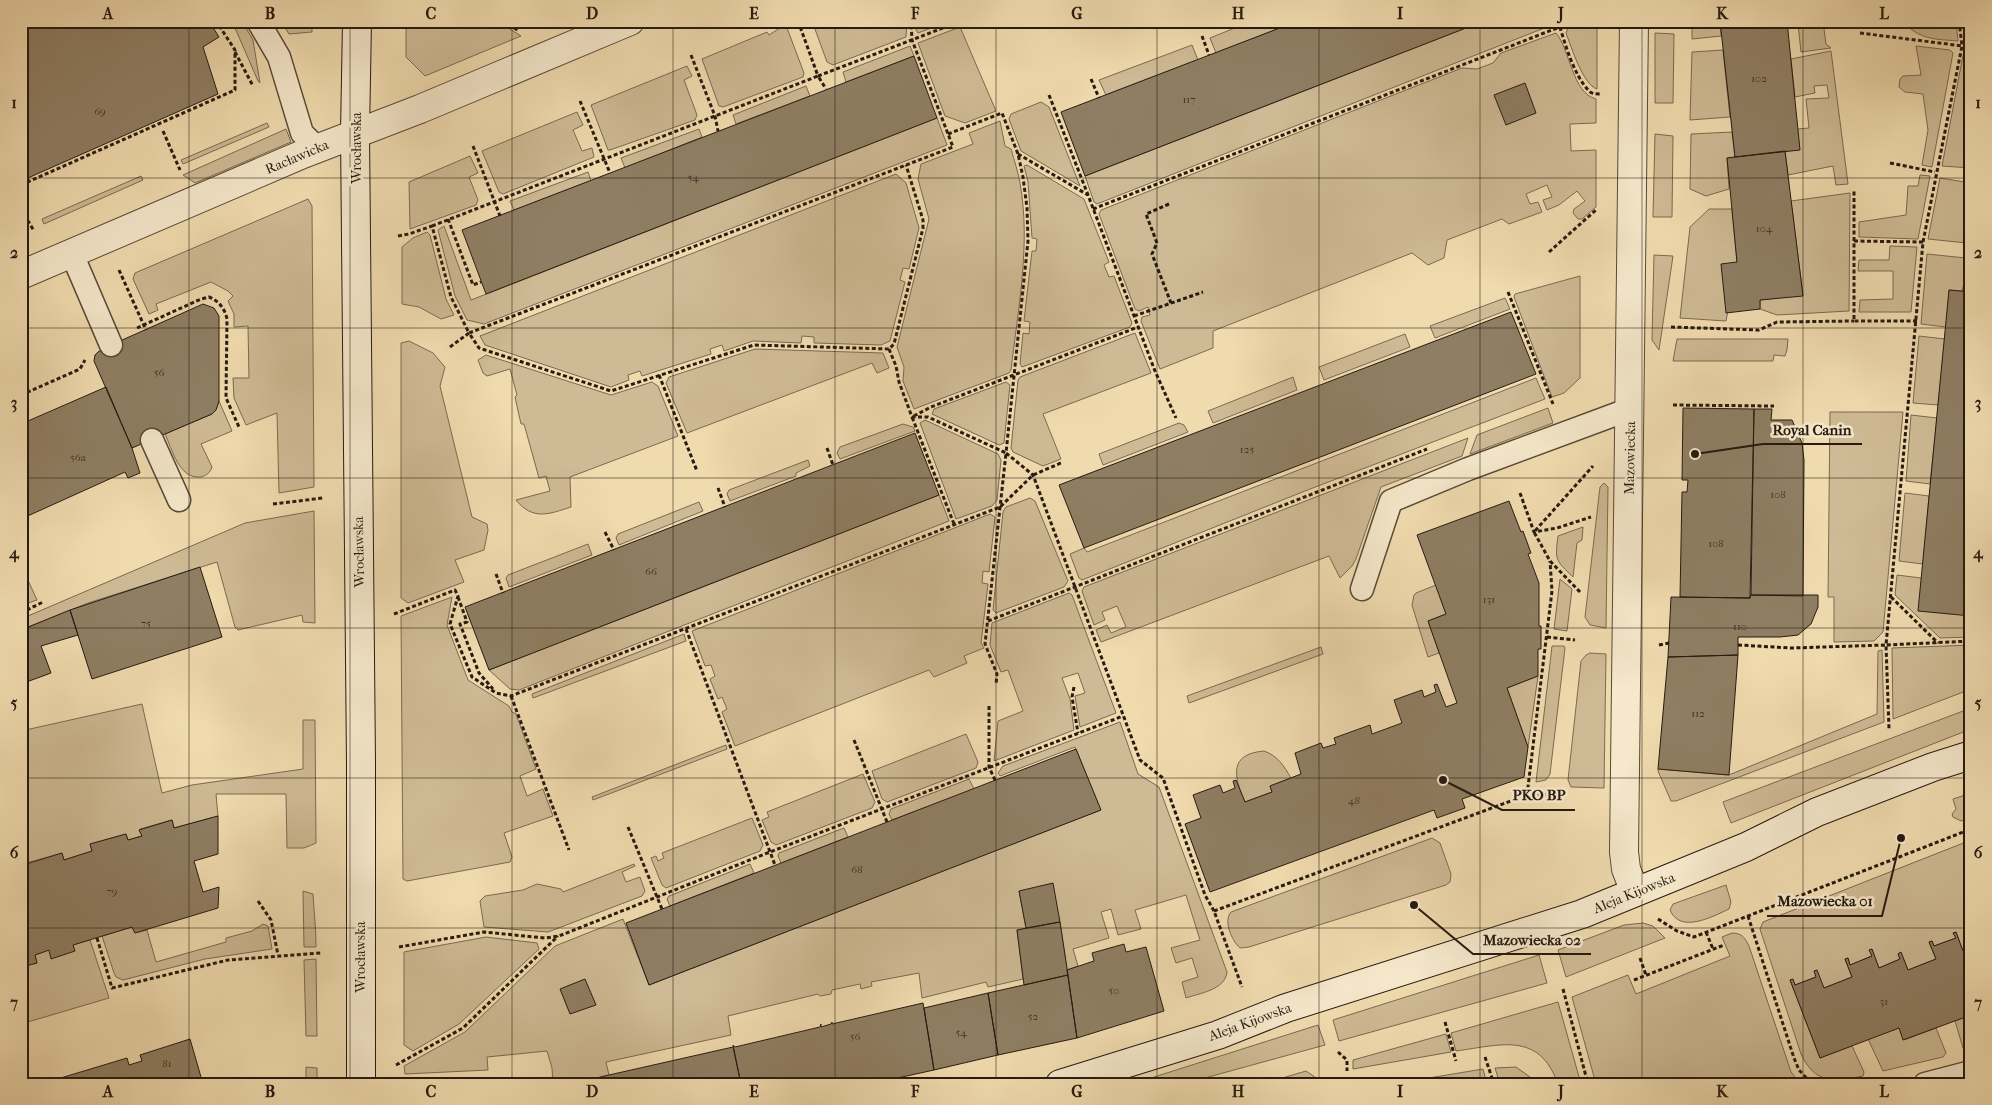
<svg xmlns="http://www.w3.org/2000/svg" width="1992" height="1105" font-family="'IM FELL French Canon',serif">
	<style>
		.green { fill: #ceba94; stroke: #7a6a52 }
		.building { fill: #8f7e63; stroke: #261a11 }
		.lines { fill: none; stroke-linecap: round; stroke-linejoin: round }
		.lane-casing { stroke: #584a38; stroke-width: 25 }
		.street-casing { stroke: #584a38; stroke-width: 30 }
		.secondary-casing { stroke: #261a11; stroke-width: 30 }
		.path { stroke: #261a11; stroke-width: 3; stroke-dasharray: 4 2.5; stroke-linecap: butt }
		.lane { stroke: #f5e8cb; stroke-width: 22 }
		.street { stroke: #f5e8cb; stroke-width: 28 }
		.secondary { stroke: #f5e8cb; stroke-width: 28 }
		.grid { fill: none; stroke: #261a11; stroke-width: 1; stroke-opacity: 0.55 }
		.labels { text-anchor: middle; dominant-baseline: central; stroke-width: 5; stroke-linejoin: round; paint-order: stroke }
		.number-label { font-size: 11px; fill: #403326 }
		.street-label { font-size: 14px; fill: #261a11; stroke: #f5e8cb }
		.leader { fill: none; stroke: #261a11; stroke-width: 2 }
		.callout-dot { fill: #261a11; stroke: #f5e8cb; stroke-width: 2 }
		.callout-label { font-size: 15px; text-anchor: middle; font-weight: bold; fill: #261a11; stroke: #f5e8cb; stroke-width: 5; stroke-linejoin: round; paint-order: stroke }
		.neatline { fill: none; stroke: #261a11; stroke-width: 2 }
		.grid-label { font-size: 16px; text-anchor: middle; font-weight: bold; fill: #261a11 }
	</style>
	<rect width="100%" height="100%" fill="#f0dbaf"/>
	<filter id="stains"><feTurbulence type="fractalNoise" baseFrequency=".004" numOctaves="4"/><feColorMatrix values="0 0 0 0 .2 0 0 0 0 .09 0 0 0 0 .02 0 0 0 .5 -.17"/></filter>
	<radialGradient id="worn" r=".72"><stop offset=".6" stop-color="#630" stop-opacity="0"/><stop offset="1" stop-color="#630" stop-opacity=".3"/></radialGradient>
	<path class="green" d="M232 21H242L253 40 260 83 258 81Z
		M281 21H312V32L289 34Z
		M406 21H497L521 36 425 76 406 57Z
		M812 21H907L906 37 833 65 827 62Z
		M915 21H950L918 33 915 28Z
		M1252 21H1298L1216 53 1210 38Z
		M1484 21H1552V25L1097 204 1094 202 1085 176Z
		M1587 21H1597V89C1583 85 1571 46 1566 33L1568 28Z
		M1692 21H1720L1721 36 1692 39Z
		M1787 21H1823L1826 44 1831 48 1801 52 1798 24 1787 26Z
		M1902 21H1956L1958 41C1934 39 1920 40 1902 21Z
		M783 26 785 28H787L804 73 803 77 723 107 719 106 702 59 767 32 769 35Z
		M960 27 996 111 965 123 945 116 918 43Z
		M1556 33C1570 49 1572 93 1596 99V123L1570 124 1571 151 1596 150V207L1582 219H1578L1573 213 1574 209 1585 201 1577 191 1559 205 1547 210 1543 200 1552 197 1547 185 1526 194 1530 204 1538 202 1542 212 1509 224 1502 219 1447 240 1444 258 1428 265 1412 253 1213 331V348L1160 369 1141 321 1142 317 1150 315 1148 307 1139 311 1135 309 1099 214 1101 210 1462 68 1477 69 1493 63 1501 53Z
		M1655 33 1674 34 1673 103H1655Z
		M1192 45 1198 60 1106 95 1099 80Z
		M910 46 914 56 846 82 843 72Z
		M1916 46 1950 50 1953 53 1932 167 1922 165 1928 130 1923 94 1905 92 1899 87 1900 79 1903 76 1921 75Z
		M1723 50 1730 117 1690 120 1692 52Z
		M1964 50 1971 51V168L1942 166Z
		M1831 51 1848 184 1836 185 1833 166 1788 175 1785 151 1798 129 1809 128 1806 99 1829 98 1827 85 1814 86 1815 93 1795 97 1791 59Z
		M687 66 692 76 684 80 697 115 695 120 610 150H608L591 105Z
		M806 86 810 96 736 124 733 115Z
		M1041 102 1049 107 1080 186 1021 151 1009 119 1011 114Z
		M577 112 583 125 573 130 582 151 592 148 594 157 503 194 499 192 482 151Z
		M937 118 947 145 484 324 467 320 455 296 438 230 444 226 471 300Z
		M1000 121 1005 146 1011 149C1014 160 1018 171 1020 183 1031 244 1018 309 1011 370L1009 373 914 409 903 381 904 367 897 347 929 219 918 179 921 164 973 144 969 133Z
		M267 123 269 127 183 164 181 160Z
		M286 129 291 142 195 183 183 175Z
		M699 129 702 137 625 168 621 158Z
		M1732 132 1735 157 1727 158 1729 189 1706 196 1690 189 1691 134Z
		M1655 134 1673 136 1672 217H1653Z
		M470 156 478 173 469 177 478 200 476 205 410 229 409 182Z
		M1027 165 1084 199 1109 262 1104 265 1109 277 1114 276 1132 323 1130 327 1022 367 1020 364 1023 333 1029 334 1030 322 1024 321 1032 251H1036L1037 239 1032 238 1028 182 1024 166Z
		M588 172 591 181 514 210 510 201Z
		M896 174 906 183 919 228 909 269 903 268 900 280 905 282 890 341 881 345 814 343V337L802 336 801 343 753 341 724 351 722 345 710 349 711 354 642 376 640 371 628 375 629 380 611 387 485 345 480 336Z
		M1920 175 1930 176 1918 239 1859 237V222L1906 215 1908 186H1918Z
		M141 176 143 180 44 224 42 219Z
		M1940 178 1971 183V211L1967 243 1928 239Z
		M1850 193 1849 311 1777 315 1760 309V300L1803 295 1791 201Z
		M308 199 312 206 314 487 279 493 277 413 246 425 234 398 233 378H249L248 326 234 327V314L228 301 233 296 228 291 211 282 156 304 158 310 149 314 133 279 135 273Z
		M1709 209H1732L1737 262 1726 321 1680 318 1690 227Z
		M427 232 430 235 446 299 454 315 441 319 419 307 402 304V247L413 238Z
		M1890 246 1917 247 1911 312H1859L1860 300 1893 299V271H1858L1859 260H1889Z
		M1927 254 1966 258 1963 291 1949 290 1946 327 1921 324Z
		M1654 255 1673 256 1659 350 1652 340Z
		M1580 276V378L1564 393 1552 397 1514 297 1515 294Z
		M1505 298 1510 309 1435 338 1430 326Z
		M1135 333 1151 373 1043 414 1061 459 1043 466 1013 452 1011 448 1018 380 1020 377Z
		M1405 334 1410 347 1324 380 1319 367Z
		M1919 336 1945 339 1938 405 1913 403Z
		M1677 339H1788L1787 350 1785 356 1774 355 1773 361H1673Z
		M409 341 433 353 445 367 440 386 472 517 487 524 488 530 484 550 455 560 464 582 408 603 401 598V343Z
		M755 349 883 353 889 368 877 373 872 363 687 433 666 383 669 377Z
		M486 355 611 395 652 382 658 386 678 436 570 477 571 507C549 514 533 521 516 500L550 491 546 476 539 478 524 424H521L515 397 517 395 510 369 487 376 483 373 478 360Z
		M1293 377 1297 390 1213 423 1208 411Z
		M1536 378 1545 399 1305 491 1082 580 1079 578 1070 554 1084 548 1087 552Z
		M1006 382 1010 385 1004 443 999 445 932 414 934 409Z
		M219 401 232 431 201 444 212 467C210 473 206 476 200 477 179 479 172 449 165 434L212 414 216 410Z
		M1548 408 1553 423 1470 454 1477 435Z
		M1830 412H1903L1883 632 1874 641 1834 642V597H1828Z
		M1911 415 1937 418 1930 484 1906 481Z
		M925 420 998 454 1001 460 997 500 992 506 956 519 920 423Z
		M1179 423 1184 425 1188 432 1103 465 1099 454Z
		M903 424 913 427 915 431 840 459 837 453 840 447Z
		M1468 438 1462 456 1381 487 1356 559 1352 566 1340 578 1329 556 1101 642 1096 630 1107 625 1111 633 1126 627 1117 606 1102 612 1105 620 1094 625 1082 591 1084 587Z
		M808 460 810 466 796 473V476L730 501 727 494 729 490Z
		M1604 483 1608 487 1606 628 1590 625 1585 617 1600 487Z
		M1905 493 1929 496 1923 564 1899 561Z
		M939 495 949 521 519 690 510 689 489 670Z
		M1030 498 1035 501 1068 581 1064 587 996 613 993 610 1003 512 1006 507Z
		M699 502 703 511 619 545 616 538 618 534Z
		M314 511 315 623 303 622 302 615 238 630 235 627 217 562 88 603 21 630V619L245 523Z
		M990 514 995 517 989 572 983 571 982 583 988 584 981 643 984 648 964 656 967 663 934 677 929 670 735 746 722 712 727 709 722 697 718 699 710 679 715 676 711 665 705 666 692 631Z
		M1583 527 1582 540 1577 543 1573 577C1555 560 1555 560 1558 536Z
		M588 544 592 555 509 587 506 578 508 575Z
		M21 565 37 600 28 603 21 602Z
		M1897 575 1921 578 1971 616V637L1940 638 1895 595Z
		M1560 579 1572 589 1567 631 1554 629Z
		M1436 585 1446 614 1428 621 1439 653 1428 657 1412 605 1414 595 1416 593Z
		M1069 593 1072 595 1116 713 1080 727 1075 696 1085 693 1078 673 1062 678 1070 699 1074 730 994 761 998 721 1023 711 1008 670 1001 672 990 645 992 623Z
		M452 597 447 625 468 680 509 706 512 712 516 714 536 769 520 776 527 796 543 789 553 816 504 833 512 857 510 862 407 881 403 879 401 616Z
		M684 634 686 641 533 698 532 694Z
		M1971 645V689L1893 719 1892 648Z
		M1552 646H1564L1565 648 1550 774 1546 780 1536 782Z
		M1321 647 1323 654 1189 703 1187 696Z
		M1882 650 1884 722 1676 801H1671L1658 771V769L1729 775 1877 714 1878 651Z
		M1590 653 1606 654 1604 788 1571 787 1568 780 1581 661 1586 655Z
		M1538 676 1528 747 1507 688Z
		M142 704 162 793 192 785 303 769V720H315L316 843 304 848H287L286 794H216L218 816 174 828 172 820 140 829 142 836 128 840 126 834 90 844 92 851 64 860 62 853 23 864 25 871 21 872V731Z
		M1971 708V729L1731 823 1723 802Z
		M1120 722 1138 774 1159 787 1227 972C1225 990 1200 993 1186 998L1182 982 1198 977 1192 958 1176 963 1171 948 1200 940 1186 895 1135 910 1141 929 1118 935 1111 909 1101 912 1109 938 1073 949 1078 966 1067 970 1060 922 1019 891 1026 928 1017 930 1023 979 988 987 986 982 922 998 919 973 871 982 872 986 861 989 860 984 832 990 831 994 820 996 818 994 728 1016 731 1035 606 1062 609 1075 571 1084H553L552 1068 547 1051 487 1057 488 1070 405 1074 404 1066 465 1032 555 946 623 919 649 985 1100 810 1075 747 1000 776 998 773 1003 766Z
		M966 734 978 762 976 768 887 802 882 799 872 771Z
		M726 745 727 749 593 800 592 797Z
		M1264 751C1278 756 1284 766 1291 778L1270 786 1272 792 1245 802C1234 777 1228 754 1264 751Z
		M863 774 875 802 872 808 776 845 771 842 762 820 769 817 767 812Z
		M969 779 974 789 892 820 889 814 891 809Z
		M1971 793V817L1961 821 1953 817 1952 814 1956 809 1953 799Z
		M752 818 763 845 760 851 666 888 662 885 651 858 656 856 658 861 664 858 662 853Z
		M844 828 848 837 781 863 778 856 779 853Z
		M1432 838 1440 843 1451 874 1450 882 1446 885 1249 947 1240 948C1232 941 1223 921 1231 912Z
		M1971 840V954L1967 955 1965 950 1963 951 1956 932 1953 933 1956 938 1934 946 1932 941 1929 942 1936 959 1908 970 1900 952 1898 954 1900 959 1879 968 1872 950H1870L1872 956 1850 965 1848 958 1845 959 1852 977 1824 988 1816 977 1795 985 1793 980H1790L1820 1058 1852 1046 1864 1072 1863 1076C1833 1082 1815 1084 1801 1054L1760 929 1763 922Z
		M634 864 635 866 622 872 626 882 640 877 645 891 642 896 548 932 484 927 480 901 485 896 523 890 537 884 561 889 563 892Z
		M750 864 754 873 670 906 667 899 669 896Z
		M1726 885 1731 902 1729 909C1712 917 1680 934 1670 910L1673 904Z
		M303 891 313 894C314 912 316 928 316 947H304Z
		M1643 923 1653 926 1665 938 1566 977 1558 950 1624 925Z
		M263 924 268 926 272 949 205 959 123 980 116 977 114 973 102 936 132 927 135 933 147 930 156 962 226 942V938L252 931Z
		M1732 933C1742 933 1745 938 1749 946L1791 1072 1801 1084H1596L1572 997 1628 975 1636 994 1730 956 1722 937Z
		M486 937 537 943 539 949 459 1024 413 1051 404 1045V952Z
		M90 940 109 998 21 1024V967L37 963 35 955 49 950 51 958 74 951 73 945Z
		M1539 955 1547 983 1339 1041 1333 1020Z
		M316 959 317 1036H306L304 960Z
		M1558 1002 1581 1084H1558C1539 1031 1501 1045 1456 1051L1451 1033Z
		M1971 1015V1049L1963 1048 1955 1021Z
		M1318 1025 1325 1045 1183 1084H1132Z
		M1899 1028 1904 1040 1936 1028 1946 1053 1943 1057 1883 1071 1868 1039Z
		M1446 1034 1451 1052 1353 1069V1060Z
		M306 1067 317 1068V1084H306Z
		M1516 1067 1530 1077 1535 1084H1500L1495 1068Z
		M1483 1069 1487 1084H1393Z
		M1306 1071 1315 1077 1316 1084H1262Z"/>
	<path class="building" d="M21 21H209L219 37 203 47 218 94 21 181Z
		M1298 21H1484L1085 176 1061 112Z
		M1720 21H1787L1800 150 1735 157Z
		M914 56 937 118 486 294 462 230Z
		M1525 83 1536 113 1506 125 1494 95Z
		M1785 151 1803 296 1760 300V309L1726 313 1721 264 1737 262 1727 158Z
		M1970 211H1971V292L1963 291Z
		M1949 290 1971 292V616L1918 611Z
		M203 304 214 308 219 316V401L216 410 212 414 132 448 94 361 95 355 98 352 111 345Z
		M1511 312 1536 374 1084 548 1059 485Z
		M106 387 132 448 140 473 128 478 125 472 21 519V424Z
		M1683 408 1754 409 1750 598 1680 597 1682 492H1687L1688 480H1682Z
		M1754 409H1772L1771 420H1792L1802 443 1804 460 1803 596 1751 595Z
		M915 433 939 495 489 670 465 607Z
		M1509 501 1521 532 1523 531 1531 553 1528 554 1539 583V626H1541V649H1538V676L1507 688 1528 747 1524 777 1462 799 1465 808 1437 818 1434 810 1210 892 1185 824 1201 818 1193 795 1220 785 1223 793 1235 788 1233 781 1236 780 1245 802 1272 792 1270 786 1301 774 1295 753 1321 743 1323 748 1336 744 1334 738 1370 725 1372 734 1402 723 1394 700 1422 690 1424 697 1436 692 1434 685 1437 684 1446 707 1457 703 1428 621 1446 614 1417 535Z
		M200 567 222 637 92 679 70 610Z
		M1751 595H1818V607L1811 624 1798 635 1780 637H1738V655L1668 657 1671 597 1750 598Z
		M70 610 78 635 41 646 51 673 21 684V630Z
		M1738 655 1729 775 1658 769 1668 657Z
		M1076 749 1101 810 649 985 626 923Z
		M218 816V854L194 861 203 892 219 887 218 908 135 933 132 927 73 945 75 951 51 959 49 950 35 955 37 963 21 967V872L25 871 23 865 62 853 64 860 92 851 90 844 126 834 128 840 142 836 139 830 172 820 174 828Z
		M1053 883 1060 922 1026 928 1019 891Z
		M1060 922 1068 975 1024 985 1017 930Z
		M1956 932 1963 951 1965 950 1967 955 1971 954V1015L1903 1040 1899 1028 1820 1058 1790 980 1793 979 1795 985 1816 977 1814 971 1817 970 1824 988 1852 977 1845 959 1848 958 1850 965 1872 956 1869 950 1872 949 1879 968 1900 959 1898 954 1901 952 1908 970 1936 959 1929 942 1932 941 1934 946 1956 938 1953 933Z
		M1124 944 1126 952 1146 947 1164 1011 1077 1038 1067 970 1094 961 1092 953Z
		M1068 975 1077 1038 998 1055 988 993Z
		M585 979 596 1005 570 1014 560 989Z
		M988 993 998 1055 934 1070 924 1008Z
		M923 1003 934 1070 870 1084H741L733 1045 735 1047 820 1027 821 1024V1027L831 1024 832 1022V1024Z
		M190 1039 203 1084 44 1083 127 1058 129 1065 142 1061 140 1055Z
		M733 1047 741 1084H571L609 1075Z"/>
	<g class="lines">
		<defs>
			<path id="lane" d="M258 21 279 57 302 133 317 148
				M72 254 111 345
				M152 440 179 500
				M1362 589 1391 501 1468 469 1630 409
				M1925 1084 1971 1072"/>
			<path id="street" d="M1634 21 1624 852 1626 869 1635 892
				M21 275 303 154 420 109 630 21"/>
			<path id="secondary" d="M357 21 355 133 361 763V1084
				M1060 1084 1218 1035 1286 1008 1582 914 1746 847 1817 812 1933 767 1971 755"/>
		</defs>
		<use href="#lane" class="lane-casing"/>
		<use href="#street" class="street-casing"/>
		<use href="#secondary" class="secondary-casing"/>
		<path class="path" d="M503 21 519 31
			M798 21 818 76 961 21
			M1558 21C1565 43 1573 74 1589 91 1592 94 1596 94 1600 94
			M1959 21 1962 46 1923 242 1886 645 1971 641
			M1860 33 1971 47
			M1202 36 1209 55
			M235 52 253 86
			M691 55 715 116 718 131
			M1091 79 1099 98
			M1049 95 1088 195
			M580 101 610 173
			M163 131 180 170
			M948 134 1002 113 1018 154 1023 177 1027 208 1028 241 1006 453 1033 475 1140 760 1163 778 1205 895 1214 911 1242 987
			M473 146 500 216
			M1018 154 1088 195 1155 371 1176 418
			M1890 163 1935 172
			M21 185 235 90V50L216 21
			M1169 204 1146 214 1157 243 1152 254 1171 303
			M21 209 34 231
			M1093 209 1575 21
			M448 219 473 285 481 282
			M432 226 818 76 826 89
			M398 236 409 234 432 226 451 297 469 333 953 147 912 40 911 21
			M1854 241V191
			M1549 252 1597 209
			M119 270 146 330
			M1508 292 1553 404
			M1134 316 1203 292
			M1917 321H1854V241L1923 242
			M1671 327 1759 330 1777 322 1854 321
			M137 328 201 299 209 297C219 301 225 309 227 319L226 398 239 427
			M450 347 469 333 479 348 611 391 754 345 889 349 894 344 923 228V220L906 165
			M889 349 896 366 899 382 912 417H928L1006 453 985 644 997 674 996 685
			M659 375 697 471
			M21 395 80 369 85 360
			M1673 405 1774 406
			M827 448 833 465
			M718 488 725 507
			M1520 493 1534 532 1557 528 1591 517
			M273 504 323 498
			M954 524 912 417 931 407 1138 327
			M605 532 614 550
			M496 574 503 593
			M1580 592 1550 561 1534 532 1593 466
			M458 597 467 622 460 624 479 673 493 689
			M1891 597 1938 643
			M21 613 43 602
			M394 614 455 590 458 596 450 624 472 677 496 693 511 696 1000 507 1033 475 1063 462
			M988 621 1427 449
			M686 629 775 865
			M1547 637 1575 640
			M1659 645 1669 643
			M1738 645 1792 648 1886 645 1889 729
			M1074 687 1072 697 1078 733
			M511 696 569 850
			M989 706V767L995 780
			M854 740 887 822
			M1527 795 1552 591 1550 561
			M628 827 662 909
			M258 901 271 920 278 955
			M1214 911 1527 795 1558 794
			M1748 916 1794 1058 1799 1070 1812 1084
			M1658 919 1677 931 1694 937 1971 829
			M1706 932 1713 949
			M97 938 112 988 228 960 321 953
			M399 947 484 932 545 938 559 936 770 852 1123 716
			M1640 958 1646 975
			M1634 980 1724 945
			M1563 989 1588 1084
			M1445 1022 1456 1061
			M1338 1052 1347 1060V1071
			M1485 1057 1494 1084
			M396 1065 463 1028 558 936"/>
		<use href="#lane" class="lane"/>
		<use href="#street" class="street"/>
		<use href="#secondary" class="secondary"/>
	</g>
	<path class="grid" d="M189 21V1084M350 21V1084M512 21V1084M673 21V1084M835 21V1084M996 21V1084M1157 21V1084M1319 21V1084M1480 21V1084M1642 21V1084M1803 21V1084M21 178H1971M21 328H1971M21 478H1971M21 628H1971M21 778H1971M21 928H1971"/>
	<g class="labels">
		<g class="number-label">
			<text x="1759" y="78">102</text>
			<text x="1189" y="99">117</text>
			<text x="100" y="111">69</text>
			<text x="693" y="177">54</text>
			<text x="1764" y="228">104</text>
			<text x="159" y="372">56</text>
			<text x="1247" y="449">125</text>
			<text x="78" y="457">56a</text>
			<text x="1778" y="494">108</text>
			<text x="1716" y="543">108</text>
			<text x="651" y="571">66</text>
			<text x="1489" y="599">131</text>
			<text x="146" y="623">75</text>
			<text x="1740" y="626">110</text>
			<text x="1698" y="713">112</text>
			<text x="1354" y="800">48</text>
			<text x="857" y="869">68</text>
			<text x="112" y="891">79</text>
			<text x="1114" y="990">50</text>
			<text x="1884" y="1001">31</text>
			<text x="1033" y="1016">52</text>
			<text x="961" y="1032">54</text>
			<text x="855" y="1036">56</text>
			<text x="167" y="1063">81</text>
		</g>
		<g class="street-label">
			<text transform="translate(356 148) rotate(-90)">Wrocławska</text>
			<text transform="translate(297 157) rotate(-23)">Racławicka</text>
			<text transform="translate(1630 458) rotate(-89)">Mazowiecka</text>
			<text transform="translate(359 552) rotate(-91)">Wrocławska</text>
			<text transform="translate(1634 893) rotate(-22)">Aleja Kijowska</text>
			<text transform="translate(360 957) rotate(-90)">Wrocławska</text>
			<text transform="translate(1250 1022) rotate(-20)">Aleja Kijowska</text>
		</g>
	</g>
	<path class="leader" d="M1695 454L1763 444H1862M1443 780L1502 810H1575M1901 838L1882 916H1767M1414 905L1473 954H1591"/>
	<g class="callout-dot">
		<circle cx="1695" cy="454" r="5"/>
		<circle cx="1443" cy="780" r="5"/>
		<circle cx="1901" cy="838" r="5"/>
		<circle cx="1414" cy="905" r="5"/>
	</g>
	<g class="callout-label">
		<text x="1812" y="435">Royal Canin</text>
		<text x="1539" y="800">PKO BP</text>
		<text x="1825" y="906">Mazowiecka 01</text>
		<text x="1532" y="945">Mazowiecka 02</text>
	</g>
	<rect width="1992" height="1105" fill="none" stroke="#f0dbaf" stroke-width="55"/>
	<rect x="28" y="28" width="1936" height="1050" class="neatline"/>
	<g class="grid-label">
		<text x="108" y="19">A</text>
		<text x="270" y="19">B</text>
		<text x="431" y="19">C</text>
		<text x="592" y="19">D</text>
		<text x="754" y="19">E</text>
		<text x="915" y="19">F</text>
		<text x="1077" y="19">G</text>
		<text x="1238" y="19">H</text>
		<text x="1400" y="19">I</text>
		<text x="1561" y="19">J</text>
		<text x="1722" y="19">K</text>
		<text x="1884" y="19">L</text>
		<text x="14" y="108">1</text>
		<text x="1978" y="108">1</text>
		<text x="14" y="258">2</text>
		<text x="1978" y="258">2</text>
		<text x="14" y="408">3</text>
		<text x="1978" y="408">3</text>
		<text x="14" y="558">4</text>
		<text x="1978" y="558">4</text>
		<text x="14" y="708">5</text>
		<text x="1978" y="708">5</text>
		<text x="14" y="858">6</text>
		<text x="1978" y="858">6</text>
		<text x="14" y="1008">7</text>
		<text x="1978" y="1008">7</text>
		<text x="108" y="1097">A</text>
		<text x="270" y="1097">B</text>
		<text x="431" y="1097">C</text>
		<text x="592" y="1097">D</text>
		<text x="754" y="1097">E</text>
		<text x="915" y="1097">F</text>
		<text x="1077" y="1097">G</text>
		<text x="1238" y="1097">H</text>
		<text x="1400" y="1097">I</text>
		<text x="1561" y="1097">J</text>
		<text x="1722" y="1097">K</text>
		<text x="1884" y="1097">L</text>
	</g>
	<rect width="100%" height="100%" filter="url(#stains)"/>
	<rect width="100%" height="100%" fill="url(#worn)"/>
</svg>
